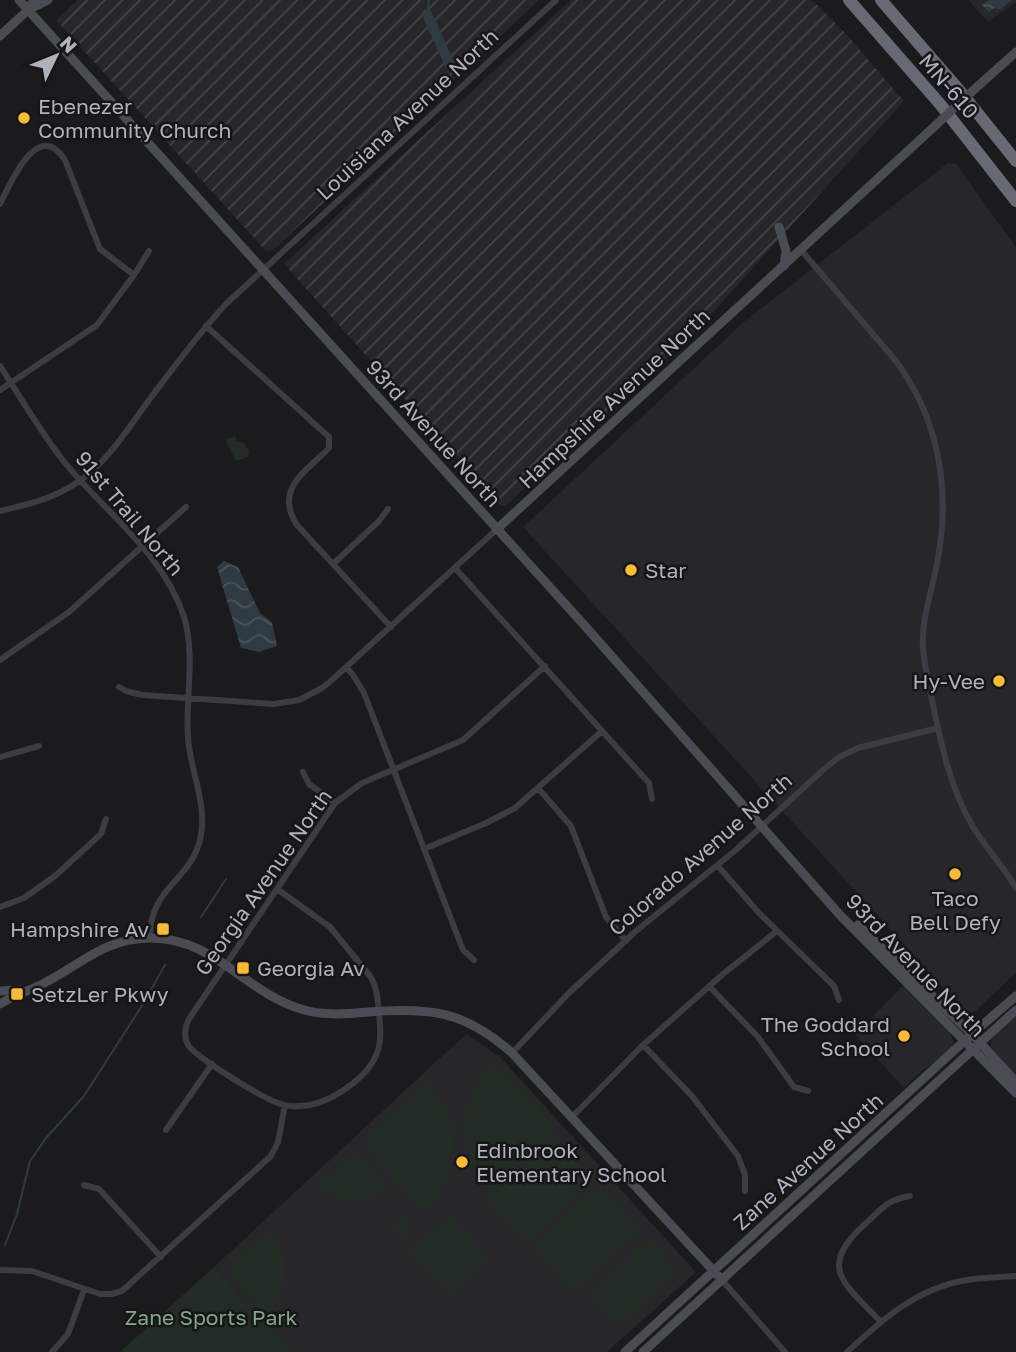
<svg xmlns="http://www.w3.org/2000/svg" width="1016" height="1352" font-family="'Golos Text',sans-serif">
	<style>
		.built { fill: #27272a }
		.industrial { fill: url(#industrial-furrows) }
		.green { fill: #222c24 }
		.water { fill: url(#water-waves) }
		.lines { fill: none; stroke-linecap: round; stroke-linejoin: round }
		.stream { stroke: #303a42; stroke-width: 2 }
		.river { stroke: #303a42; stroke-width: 10 }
		.street { stroke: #3c3d43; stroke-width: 6 }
		.secondary { stroke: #494c53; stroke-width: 9 }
		.highway { stroke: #676a74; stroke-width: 12 }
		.secondary-bridge { stroke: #494c53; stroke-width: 9 }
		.poi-dot { fill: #f9bb37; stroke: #161618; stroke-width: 2.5 }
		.labels { text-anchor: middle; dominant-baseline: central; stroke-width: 5; stroke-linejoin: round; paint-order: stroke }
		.street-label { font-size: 21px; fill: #adb2bd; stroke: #161618 }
		.poi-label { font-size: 21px; fill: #adb2bd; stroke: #161618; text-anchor: start }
		.park-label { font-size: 21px; fill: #84a886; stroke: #161618 }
	</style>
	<defs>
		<pattern id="industrial-furrows" width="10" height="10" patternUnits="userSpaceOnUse" patternTransform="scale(1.75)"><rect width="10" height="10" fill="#27272a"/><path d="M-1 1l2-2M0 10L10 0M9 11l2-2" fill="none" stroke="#444447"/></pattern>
		<pattern id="water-waves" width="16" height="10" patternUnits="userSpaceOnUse" patternTransform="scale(1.75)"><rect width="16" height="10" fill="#303a42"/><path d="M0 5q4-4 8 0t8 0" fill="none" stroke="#4b545b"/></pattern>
	</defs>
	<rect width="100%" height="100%" fill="#1b1b1d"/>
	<path class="built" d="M968 0H1016V2L988 22Z
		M948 163 956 164 1016 247V973L973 1013 965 1011 523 527 745 321Z
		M904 985 949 1031 954 1043 947 1053 918 1074 904 1088 855 1034Z
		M1016 1016V1080L991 1047V1041L992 1037Z
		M466 1034 500 1057 696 1272 607 1352H293L214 1267Z"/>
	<path class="industrial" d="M78 0H539L273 250 266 251 56 20Z
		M571 0H812L846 34 904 101 694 333 505 506 500 505 284 264Z"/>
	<path class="green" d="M235 436 237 441 245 443 249 452 248 457 236 461 225 439Z
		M494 1063 550 1121V1136L491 1190 469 1160 463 1123 474 1089Z
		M428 1082 450 1117 454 1158 445 1186 423 1210 367 1149V1137Z
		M555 1138 594 1179 527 1242 488 1200Z
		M355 1153 360 1154 389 1187C362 1206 346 1203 319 1186Z
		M600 1186 641 1229 574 1292 533 1249Z
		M450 1217 489 1259 451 1295 411 1253Z
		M402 1218 413 1230 404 1238 393 1226Z
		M271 1229C291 1265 290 1281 268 1316L231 1275V1265Z
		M649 1241 677 1272 616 1326 588 1295Z
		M214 1267 293 1352H120Z"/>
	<path class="water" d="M990 0H1012L1001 9 994 8 989 12 981 4Z
		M224 561 238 567 260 613 272 622 277 646 259 652 241 648 217 567Z"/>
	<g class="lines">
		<path class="stream" d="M427 14 429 0
			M201 917 226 879
			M5 1245 17 1214 30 1161 46 1138 84 1096 143 1004 165 965"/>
		<path class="river" d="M427 14 450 65"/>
		<path class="street" d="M0 204C10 184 38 117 65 160L100 249 134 275
			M801 250 896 361C940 421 951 492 937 564 932 591 921 620 923 648 924 666 929 683 932 700 941 744 950 788 973 827 986 848 1003 866 1016 888
			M206 326 329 437V448L325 452C302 474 275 491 297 525L391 627
			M0 366C21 398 41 433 65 463 105 512 164 554 184 617 196 657 185 697 188 738 190 767 204 797 202 827 198 881 149 883 150 938
			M0 390 97 325 134 275 149 251
			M0 511C26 505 52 499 75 484 107 463 127 430 149 400 174 367 198 334 226 304L556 0
			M333 564 379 521 388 509
			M455 568 649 783 652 799
			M0 660 69 612 186 507
			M346 667 353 675 364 693 463 950 474 960
			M119 687 126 691 142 695 274 704 299 700 322 688 332 680 496 530
			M0 757 39 746
			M303 772 309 784 335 803
			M538 788 571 826 606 917 626 941
			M424 849 486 823 515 808 602 731
			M718 866 759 913 834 986 839 1000
			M277 889 330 927 370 976C377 987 378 1000 379 1013 380 1025 382 1038 378 1050 370 1078 327 1106 299 1106 292 1107 285 1106 278 1103 261 1097 197 1058 188 1045 183 1036 185 1027 189 1019L335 803 362 783 463 740 545 666
			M0 907 24 898 55 876 101 834 106 819
			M709 986 758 1037 794 1087 808 1091
			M643 1045 692 1096 738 1156 745 1175V1191
			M512 1053 569 993 636 931 737 849 823 770 839 757 858 748 938 728
			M572 1117 643 1045 723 974 777 931
			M166 1130 212 1064
			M84 1185 99 1189 161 1257
			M0 1270 32 1271 100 1294H111L122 1291 271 1156 278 1142 285 1105
			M722 1280 785 1352
			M881 1322C845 1284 816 1268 865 1224 882 1209 886 1200 910 1196
			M52 1352 68 1334 84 1290
			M847 1352C883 1319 917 1288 967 1280 983 1277 1000 1277 1016 1276"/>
		<path class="secondary" d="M19 0 585 626 839 914 1016 1093
			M28 10 48 0
			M0 36 28 10 34 0
			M978 86 1016 52
			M779 227 786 251 784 266
			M496 530 936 125
			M858 925 972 1034 1016 1082
			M0 991 20 990
			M0 1004C15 994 33 990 48 981 84 962 105 939 149 938 214 937 244 992 301 1009 323 1016 346 1014 369 1012 430 1007 465 1011 512 1053L722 1280
			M625 1352 972 1034 1016 996
			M643 1352 1016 1010"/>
		<path class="highway" d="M849 0 940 104 1016 201
			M881 0 959 90 1016 161"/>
		<path class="secondary-bridge" d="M936 125 978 86"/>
	</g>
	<g class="poi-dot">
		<circle cx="24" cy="118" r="7"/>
		<circle cx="631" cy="570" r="7"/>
		<circle cx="999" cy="681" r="7"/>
		<circle cx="955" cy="874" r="7"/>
		<rect x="156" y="922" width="14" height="14" rx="3.5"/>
		<rect x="236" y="961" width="14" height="14" rx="3.5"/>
		<rect x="10" y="987" width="14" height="14" rx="3.5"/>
		<circle cx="904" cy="1036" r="7"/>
		<circle cx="462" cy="1162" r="7"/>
	</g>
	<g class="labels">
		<g class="street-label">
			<text transform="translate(949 86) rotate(49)">MN-610</text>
			<text transform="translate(407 114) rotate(-43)">Louisiana Avenue North</text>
			<text transform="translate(614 398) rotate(-43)">Hampshire Avenue North</text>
			<text transform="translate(434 433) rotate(48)">93rd Avenue North</text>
			<text transform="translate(130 513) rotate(50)">91st Trail North</text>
			<text transform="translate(700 854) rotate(-41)">Colorado Avenue North</text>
			<text transform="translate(263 882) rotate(-55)">Georgia Avenue North</text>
			<text transform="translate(916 965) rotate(46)">93rd Avenue North</text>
			<text transform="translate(808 1161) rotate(-42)">Zane Avenue North</text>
		</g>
		<g class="poi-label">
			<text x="38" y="106">Ebenezer<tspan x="38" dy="24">Community Church</tspan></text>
			<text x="645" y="570">Star</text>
			<text x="985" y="681" text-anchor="end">Hy-Vee</text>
			<text x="955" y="898" text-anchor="middle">Taco<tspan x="955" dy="24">Bell Defy</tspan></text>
			<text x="149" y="929" text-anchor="end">Hampshire Av</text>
			<text x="257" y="968">Georgia Av</text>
			<text x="31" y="994">SetzLer Pkwy</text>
			<text x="890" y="1024" text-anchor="end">The Goddard<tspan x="890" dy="24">School</tspan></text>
			<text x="476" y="1150">Edinbrook<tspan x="476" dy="24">Elementary School</tspan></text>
		</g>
		<g class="park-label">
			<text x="211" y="1317">Zane Sports Park</text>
		</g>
	</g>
	<g transform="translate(56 56) rotate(47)" stroke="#161618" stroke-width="5" paint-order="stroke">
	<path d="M0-5L12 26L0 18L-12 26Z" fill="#adb2bd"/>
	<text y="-10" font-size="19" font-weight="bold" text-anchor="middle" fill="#adb2bd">N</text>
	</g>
</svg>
